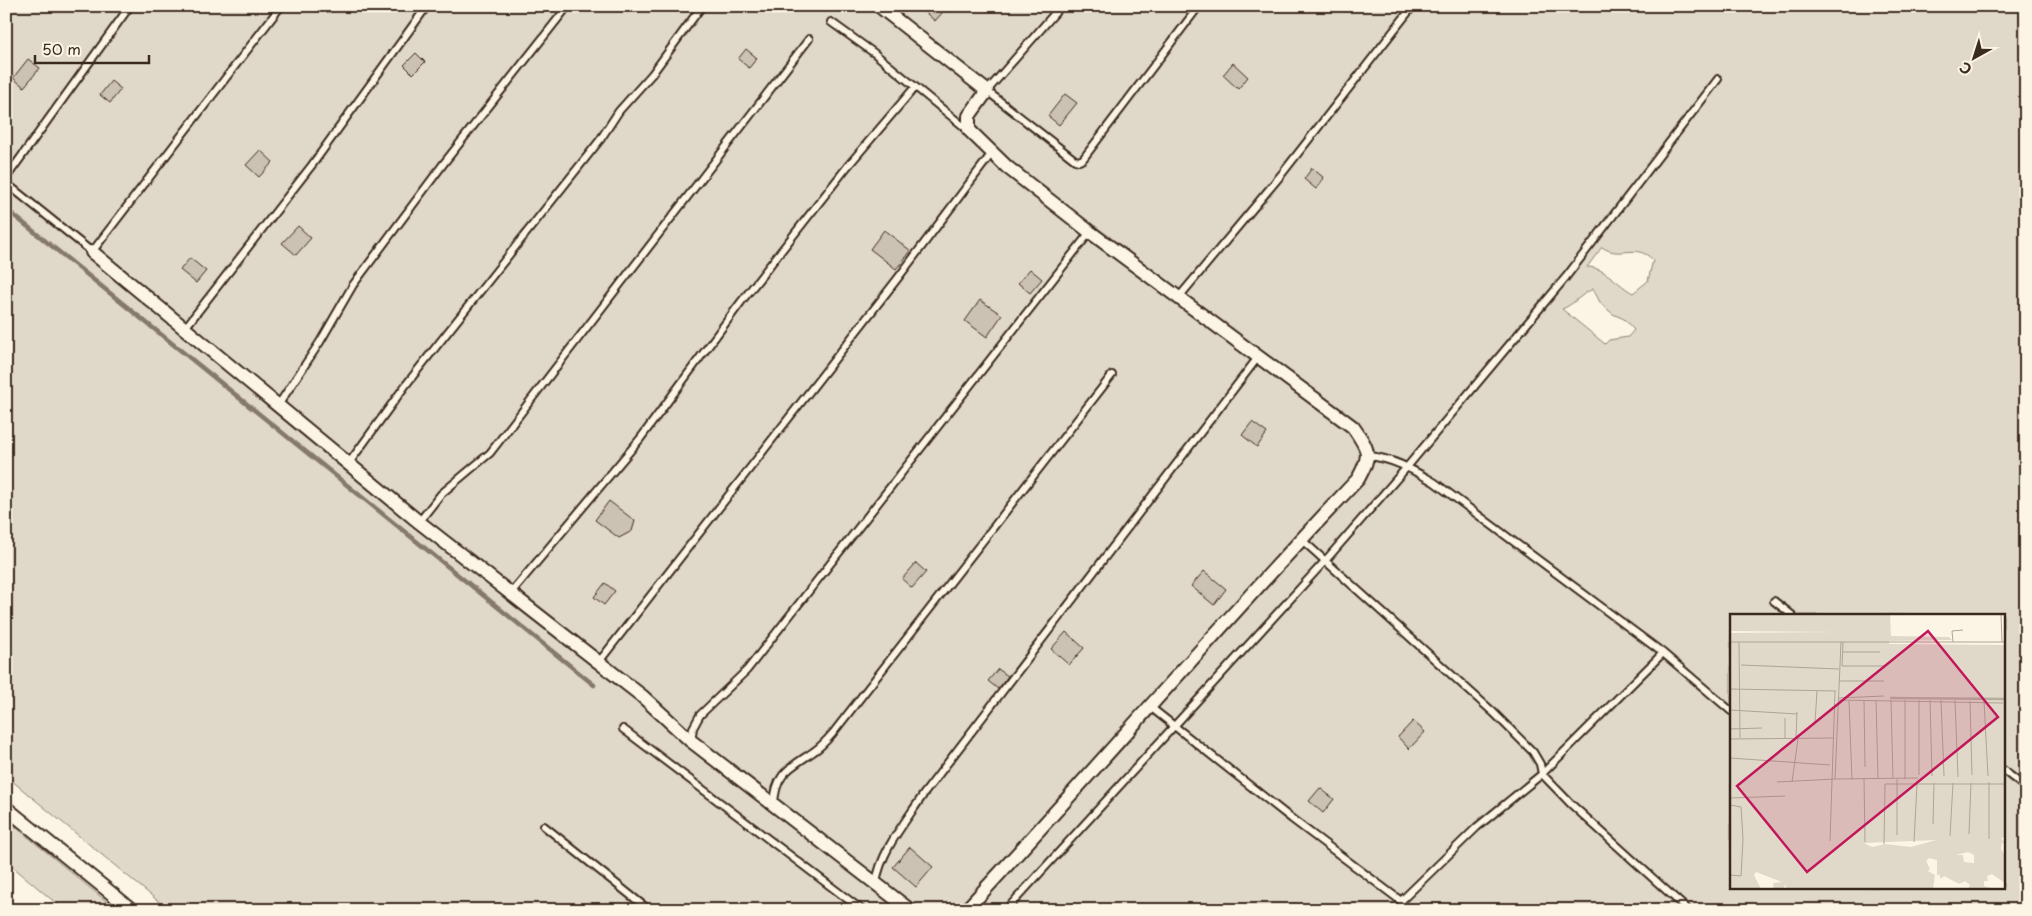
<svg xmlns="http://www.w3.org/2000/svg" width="2032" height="916" font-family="'Playpen Sans',sans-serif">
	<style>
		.green { fill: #e0d8c8; stroke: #8e8173; fill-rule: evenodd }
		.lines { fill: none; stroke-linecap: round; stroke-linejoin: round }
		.stream { stroke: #85796b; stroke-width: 4.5 }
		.building { fill: #ccc2b3; stroke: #3b2a1e }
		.lane-casing { stroke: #3b2a1e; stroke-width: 10 }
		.street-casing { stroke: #3b2a1e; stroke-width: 16 }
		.lane { stroke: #fcf5e5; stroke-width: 6 }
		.street { stroke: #fcf5e5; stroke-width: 12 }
		.inset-river { fill: none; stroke: #b7ad9e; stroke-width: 2.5 }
		.inset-road { fill: none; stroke: #afa495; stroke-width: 1 }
		.view { fill: #c2185b; fill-opacity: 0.15; stroke: #c2185b; stroke-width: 2.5 }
		.inset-edge { fill: none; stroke: #3b2a1e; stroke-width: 2.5 }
	</style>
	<rect width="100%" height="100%" fill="#fcf5e5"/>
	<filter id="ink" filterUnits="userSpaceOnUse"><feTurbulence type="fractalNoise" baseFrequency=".02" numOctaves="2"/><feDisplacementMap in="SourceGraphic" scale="10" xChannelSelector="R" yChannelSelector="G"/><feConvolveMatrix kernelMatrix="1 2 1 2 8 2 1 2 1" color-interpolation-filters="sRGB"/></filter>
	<g filter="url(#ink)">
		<path class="green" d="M6 6H2026V910H169L6 776ZM1602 247C1620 260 1636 242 1653 260L1648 281 1633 293C1619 286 1605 267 1587 267ZM1593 289 1601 304 1613 314 1624 319 1634 330 1628 337 1609 340 1605 344 1562 309C1573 305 1581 294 1593 289ZM1731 615H2003V887H1731Z
			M6 819 117 910H64L6 861Z"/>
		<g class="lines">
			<path class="stream" d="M6 209 594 685"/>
		</g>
		<path class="building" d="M918 6H948L935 21Z
			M746 49 757 58 749 68 738 59Z
			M416 53 425 62 413 74 404 65Z
			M28 59 40 68 24 87 13 78Z
			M1233 63 1248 77 1238 89 1223 75Z
			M111 81 121 89 110 103 100 95Z
			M1065 94 1077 103 1059 125 1048 116Z
			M260 150 273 162 259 177 246 165Z
			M1312 168 1324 178 1316 189 1304 179Z
			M298 226 311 238 296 255 282 243Z
			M884 230 911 251 896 269 870 249Z
			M190 258 206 271 196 283 180 270Z
			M1030 269 1042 279 1030 293 1018 283Z
			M980 300 1002 315 987 337 965 321Z
			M1252 422 1267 433 1257 447 1242 435Z
			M609 501 635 521 632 531 619 538 595 520Z
			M916 563 926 572 912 588 902 579Z
			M1204 571 1226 589 1214 605 1191 586Z
			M605 583 615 591 604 605 594 597Z
			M1066 632 1084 648 1069 665 1051 649Z
			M998 669 1008 676 998 689 988 681Z
			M1413 721 1425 732 1409 749 1398 737Z
			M1320 788 1334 799 1323 813 1309 801Z
			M910 847 933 867 916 887 893 867Z"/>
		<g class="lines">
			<defs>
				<path id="lane" d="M1061 6 987 91 1075 160 1079 161 1083 159 1199 6
					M831 22 874 53 968 130
					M6 178 130 6
					M6 183 92 252 281 6
					M1179 297 1281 175 1413 6
					M185 328 312 165 427 6
					M279 404 320 342 353 285 444 163 568 6
					M1368 456C1393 458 1413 470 1434 482L1663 653 1731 711
					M349 463 405 386 600 140 619 111 652 74 702 6
					M419 522 441 494 490 453 809 39
					M1301 539 1494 713 1533 752 1540 764 1542 774 1571 804 1688 910
					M510 594 640 439 741 302 847 167 915 87
					M1774 601 1792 615
					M598 663 898 278 992 153
					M1149 706 1292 819 1401 901 1405 910
					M623 729 862 910
					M691 741 693 728 700 715 747 670 1090 232
					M2003 770 2026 788
					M774 805C775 773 790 768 813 752 821 747 827 740 833 733L1112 375
					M544 826 649 910
					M876 883C881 850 905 823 923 795L1259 356
					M1401 901 1477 827 1542 774 1663 653
					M1006 910 1325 561 1407 467 1566 277 1718 79"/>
				<path id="street" d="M879 6 987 91 969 116V130L1007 167 1090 232 1353 427C1369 450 1372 454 1358 479 1224 620 1098 767 966 910
					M92 252 419 522 642 696 691 741 910 910
					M6 808 132 910"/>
			</defs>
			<use href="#lane" class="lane-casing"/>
			<use href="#street" class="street-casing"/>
			<use href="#lane" class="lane"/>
			<use href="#street" class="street"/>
		</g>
	</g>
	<g transform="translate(1730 614)">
		<rect width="275" height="275" fill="#fcf5e5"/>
		<path d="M0 0H160L161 22 219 23 222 26 159 27V30L275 31V223L271 224 275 229H272L271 235 275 241V269L262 260 257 262 258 267H254V272L264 275H216H238L240 271 235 267 229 270 214 262 211 265 209 260 207 262V246L199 244 196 247 200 255 198 257 205 261 203 275H57L55 270 54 275H44L43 269 52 268 26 258 24 261 31 275H0V19L111 18 0 17ZM206 226 181 233 155 230 142 233 134 229ZM238 238 244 241V249L234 248 233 241H226Z" fill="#e0d8c8" fill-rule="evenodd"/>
		<path class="inset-river" d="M160 84 275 85"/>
		<path class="inset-road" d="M271 0 272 28M0 28H275M9 28 10 124M111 28 105 165 188 164M113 28 112 52H155M223 28 222 17 233 16M113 38H150M11 51 109 55M109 67H154M0 75 106 77M108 84 154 82M108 86 273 89M134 86 135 153M146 86 148 164M161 86 163 164M175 86V165M189 86V161M200 86 202 162M211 86 214 162M225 86 228 163M119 87 122 166M240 87 242 161M254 87 258 162M0 96 67 100M55 104V124M85 109 87 77M0 115 32 114M66 124 67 98M0 125 103 124M0 144 100 151M134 165 135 228M47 168 105 165M62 168 68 125M0 184 55 182M0 191 11 193 13 225 11 262 0 261M203 210 204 169M239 220 241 169M167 221V165M220 222 223 169M259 225V168M100 227 105 77M184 228 187 170M154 230 155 170H275"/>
		<path class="view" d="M198 17 268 103 77 258 7 172Z"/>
		<rect width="275" height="275" class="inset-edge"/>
	</g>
	<rect width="2032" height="916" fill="none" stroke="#fcf5e5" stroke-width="25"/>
	<rect x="12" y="12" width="2007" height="891" fill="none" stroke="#3b2a1e" stroke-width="2" filter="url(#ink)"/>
	<g transform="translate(1974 58) rotate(219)" stroke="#fcf5e5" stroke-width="4" paint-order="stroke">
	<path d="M0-4L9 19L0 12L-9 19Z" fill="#3b2a1e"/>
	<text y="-8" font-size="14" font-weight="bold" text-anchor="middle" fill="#3b2a1e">С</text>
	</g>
	<path d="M35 55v8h114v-8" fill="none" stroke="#3b2a1e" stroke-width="2.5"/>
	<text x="42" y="55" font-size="15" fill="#3b2a1e" stroke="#fcf5e5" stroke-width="4" paint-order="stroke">50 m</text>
</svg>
